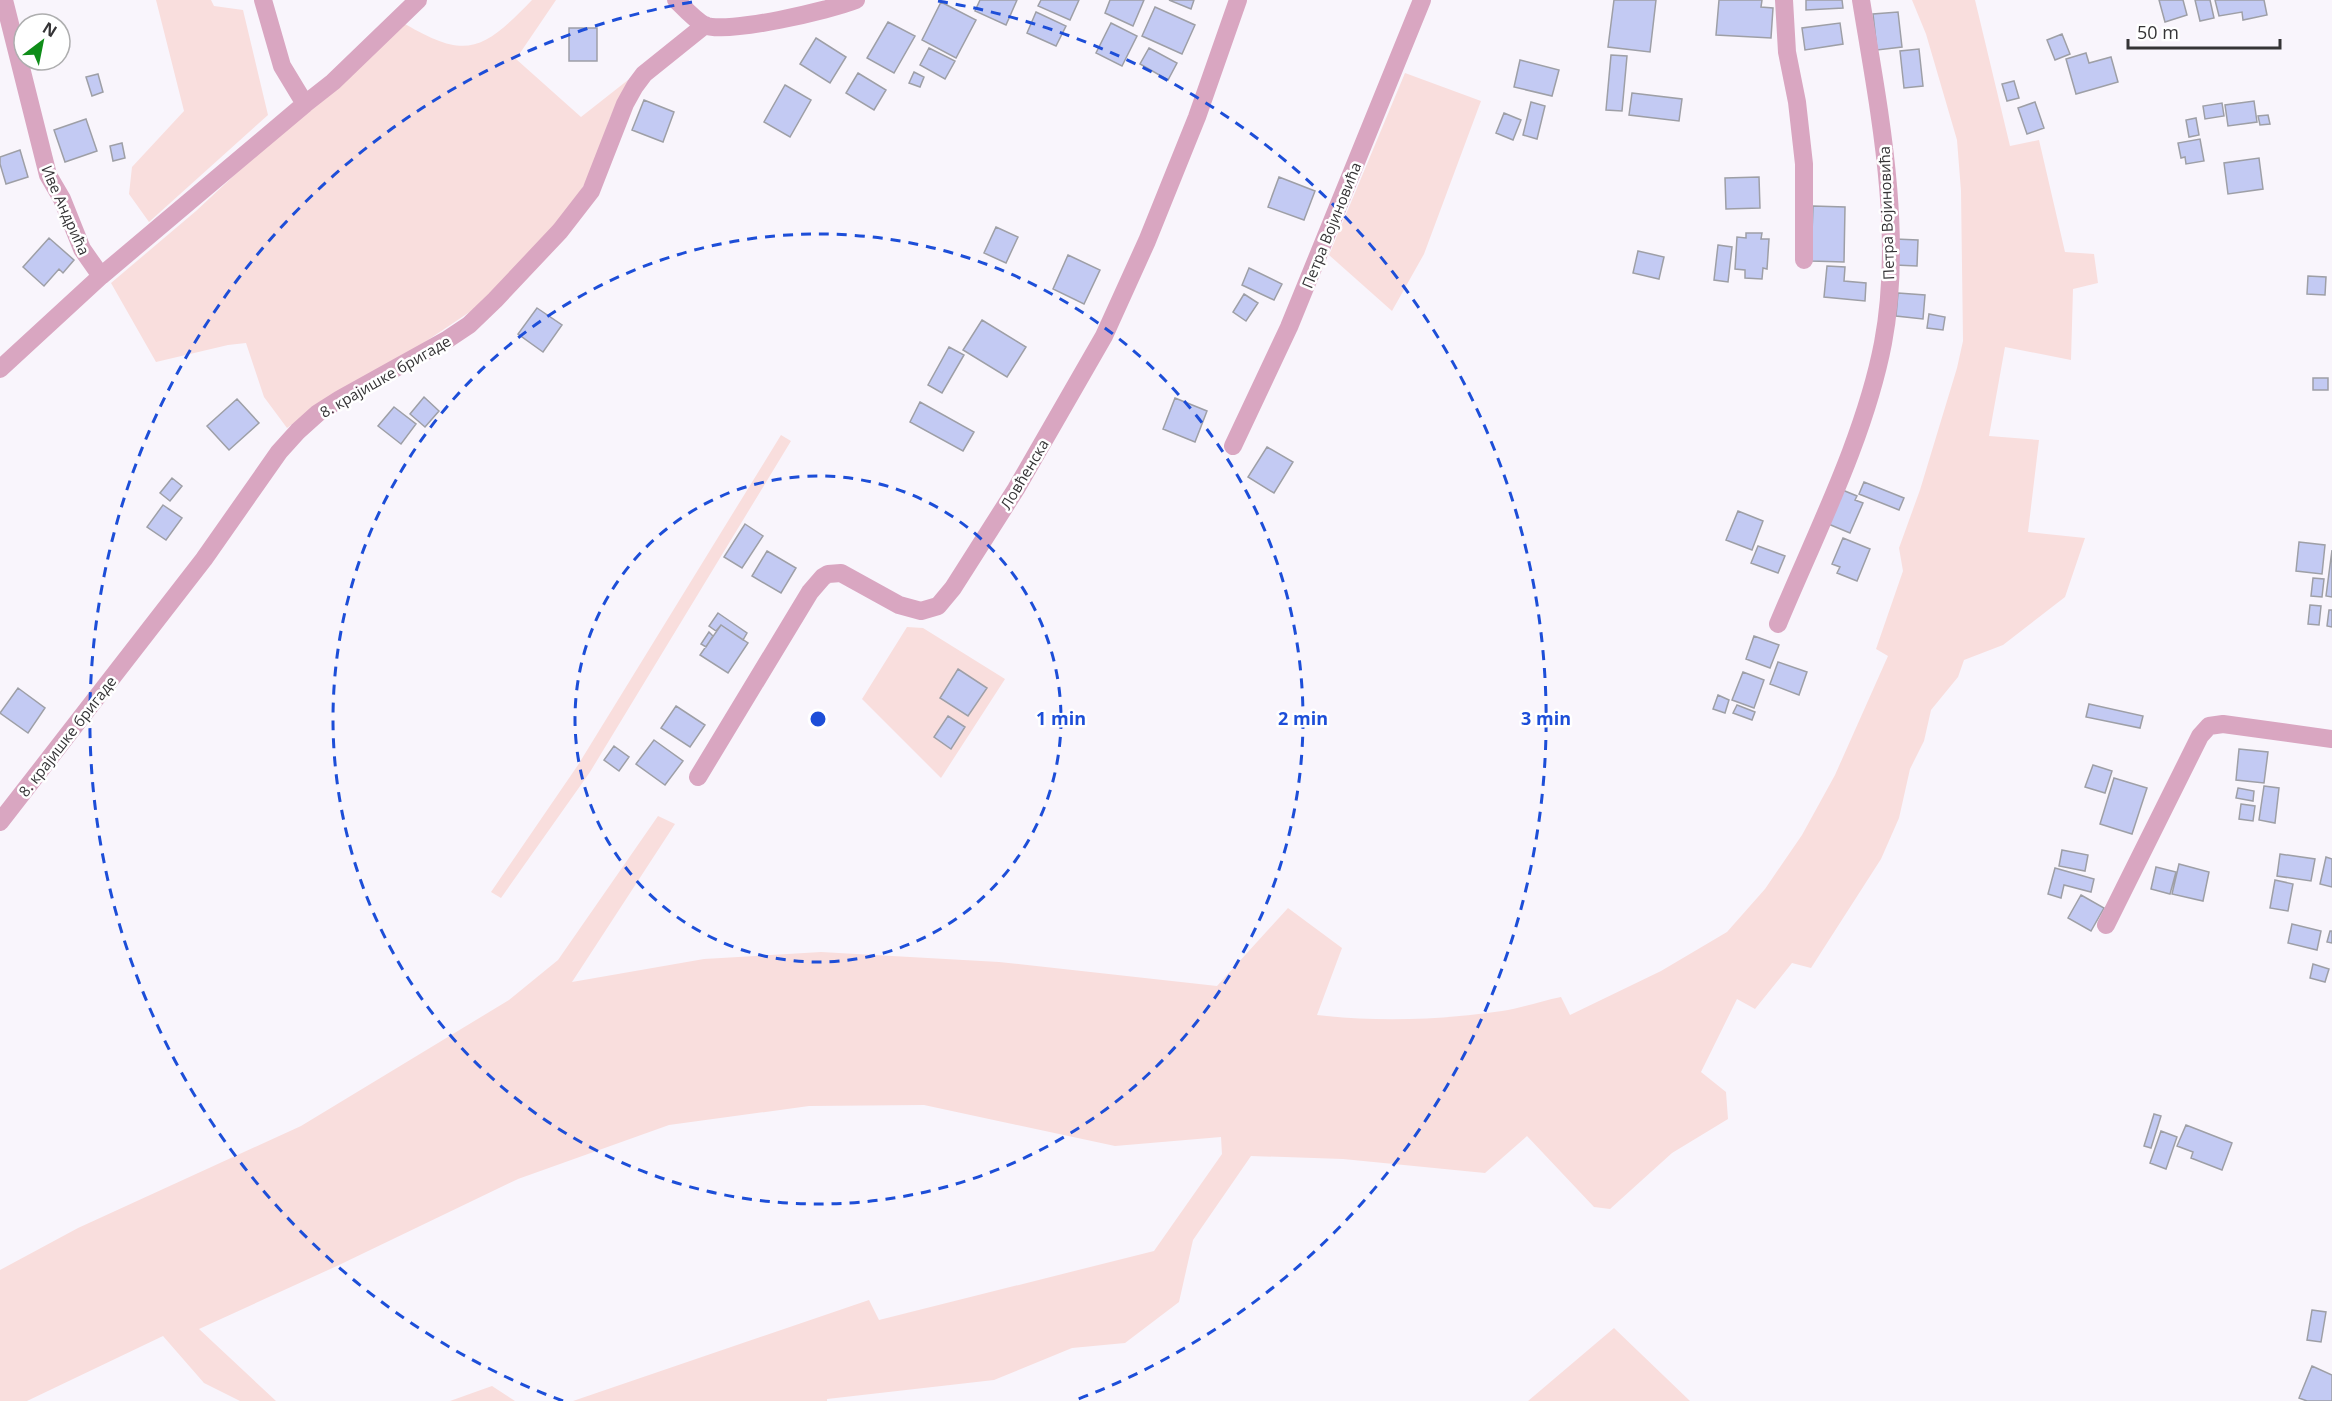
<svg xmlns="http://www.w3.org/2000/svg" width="2332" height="1401" font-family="'Open Sans',sans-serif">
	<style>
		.green { fill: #f9dedd }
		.building { fill: #c3caf3; stroke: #9e9fa6; stroke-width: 1.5 }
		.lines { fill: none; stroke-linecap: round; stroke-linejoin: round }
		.minor { stroke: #d9a6c1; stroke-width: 18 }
		.ring { fill: none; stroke: #1d4ed8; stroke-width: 3; stroke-dasharray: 10 8 }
		.labels { text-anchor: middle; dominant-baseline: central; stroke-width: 5; stroke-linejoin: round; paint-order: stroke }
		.street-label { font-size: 15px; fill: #353436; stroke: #fff }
		.centre { fill: #1d4ed8; stroke: #fff; stroke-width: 3 }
		.ring-label { font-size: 18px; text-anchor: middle; font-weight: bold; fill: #1d4ed8; stroke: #fff; stroke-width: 5; stroke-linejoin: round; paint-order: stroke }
	</style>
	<rect width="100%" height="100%" fill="#f9f5fc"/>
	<path class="green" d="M156 0H211L214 6 243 10 268 115 149 222 129 194 132 167 184 111Z
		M532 0H556L516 59 581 117 628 80 609 120 595 165 571 208 480 305 422 344 306 414 287 428 264 397 246 343 228 345 156 362 111 283 196 211 400 21C465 60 481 53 532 0Z
		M1912 0H1975L2010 146 2039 140 2065 252 2094 254 2098 283 2073 289 2071 360 2005 347 1989 436 2039 440 2028 532 2085 538 2065 597 2003 645 1964 660 1958 677 1931 710 1924 741 1910 769 1899 818 1881 859 1811 968 1792 963 1755 1009 1737 999 1701 1072 1726 1092 1728 1119 1672 1153 1610 1209 1594 1207 1527 1136 1485 1173 1343 1159 1251 1156 1193 1240 1179 1302 1125 1343 1072 1348 994 1380 827 1399V1401H573L869 1300 879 1320 1154 1251 1222 1154 1221 1137 1115 1146 924 1105 809 1106 669 1125 518 1179 339 1265 199 1329 276 1401H240L204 1383 163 1336 27 1401H0V1270L78 1228 301 1126 509 1000 558 960 658 816 675 824 572 982 704 959 821 952 999 962 1217 986 1288 908 1342 948 1317 1015C1378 1022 1441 1020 1502 1011 1522 1008 1541 1001 1561 997L1570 1015 1661 971 1727 932 1765 889 1802 835 1835 775 1888 656 1876 649 1903 571 1899 548 1920 490 1957 368 1963 341 1961 191 1957 140 1926 34Z
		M1405 73 1481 101 1424 254 1392 311 1329 255Z
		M781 435 791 441 590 772 501 898 491 892 578 765Z
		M907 627 923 628 1005 679 941 778 862 699Z
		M1614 1328 1690 1401H1528Z
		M492 1386 515 1401H450Z"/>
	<path class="building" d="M980 0H1017L1006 25 975 11Z
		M1041 0H1079L1070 20 1038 6Z
		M1110 0H1144L1133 26 1105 13Z
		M1169 0H1194L1191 9Z
		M1614 0H1656L1650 52 1608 47Z
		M1719 0H1762L1761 7 1773 8 1771 38 1716 35Z
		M1806 0H1842L1843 8 1806 10Z
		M2159 0H2183L2187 15 2165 22Z
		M2195 0H2210L2214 18 2200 21Z
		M2215 0H2264L2267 15 2243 20 2242 12 2219 16Z
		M941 2 976 20 956 58 922 40Z
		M1155 7 1195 25 1182 54 1142 36Z
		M1036 12 1066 26 1056 46 1027 33Z
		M1898 12 1902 47 1877 50 1873 14Z
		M888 22 915 36 894 73 867 58Z
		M1111 23 1137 36 1122 66 1096 53Z
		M1840 23 1843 44 1805 50 1802 28Z
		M569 28H597V61H569Z
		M2062 34 2070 54 2055 60 2047 40Z
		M816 38 846 57 830 83 800 64Z
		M929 48 955 61 945 79 920 65Z
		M1149 48 1177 63 1168 80 1140 64Z
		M1919 49 1923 86 1904 88 1900 51Z
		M2086 53 2089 63 2111 57 2118 82 2076 94 2066 59Z
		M1611 55 1627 56 1622 111 1606 110Z
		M1520 60 1559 70 1552 96 1514 87Z
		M914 72 924 77 920 87 909 83Z
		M858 73 886 90 874 110 846 93Z
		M98 74 103 92 92 96 86 77Z
		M2014 81 2019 98 2007 101 2002 84Z
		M785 85 811 100 790 137 764 122Z
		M1632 93 1682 99 1679 121 1629 115Z
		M644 100 674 112 663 142 632 130Z
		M2254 101 2257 122 2228 126 2225 105Z
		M1531 102 1545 106 1537 139 1523 135Z
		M2035 102 2044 128 2027 134 2018 108Z
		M2222 103 2224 116 2205 119 2203 106Z
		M1504 113 1521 120 1513 140 1496 133Z
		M2268 115 2270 124 2260 125 2258 116Z
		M2196 118 2199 135 2189 137 2186 120Z
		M86 119 97 151 65 162 54 130Z
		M2200 139 2204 161 2186 164 2185 157 2181 158 2178 143Z
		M122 143 125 158 113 161 110 146Z
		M20 150 28 177 6 184 0 164V157Z
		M2259 158 2263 189 2228 194 2224 163Z
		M1279 177 1315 191 1304 220 1268 207Z
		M1759 177 1760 208 1726 209 1725 178Z
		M1813 206 1845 207 1844 262 1811 261Z
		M996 227 1018 237 1006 263 984 253Z
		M1746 233H1762L1761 239H1769L1767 269 1763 268 1762 279 1745 278V270L1735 269 1737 237 1746 238Z
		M49 238 74 260 63 273 59 269 44 286 23 267Z
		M1895 239 1918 240 1917 266 1895 265Z
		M1718 245 1732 247 1728 282 1714 280Z
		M1638 251 1664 257 1659 279 1633 273Z
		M1068 255 1100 270 1084 304 1053 289Z
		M1827 266 1845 267 1844 281 1866 283 1865 301 1824 297Z
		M1249 268 1282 284 1274 300 1242 285Z
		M2308 276 2326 277 2325 295 2307 294Z
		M1898 293 1925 295 1923 319 1896 316Z
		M1244 294 1258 303 1246 321 1233 312Z
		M537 308 562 325 543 352 518 334Z
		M1929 314 1945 317 1943 330 1927 328Z
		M982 320 1026 347 1007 377 963 350Z
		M949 347 964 355 942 393 928 385Z
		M2313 378H2328V390H2313Z
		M424 397 439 411 425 427 410 414Z
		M1175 398 1207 411 1195 442 1163 429Z
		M237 399 259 423 229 450 207 426Z
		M920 402 974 432 963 451 910 422Z
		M394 407 416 424 401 444 378 426Z
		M1267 447 1293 462 1274 493 1248 477Z
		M172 478 182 486 170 501 160 493Z
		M1864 482 1904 498 1899 510 1859 494Z
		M1840 489 1857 496 1855 500 1863 503 1850 533 1826 523Z
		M163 505 182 518 166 540 147 527Z
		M1738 511 1763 521 1752 550 1726 540Z
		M745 524 763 536 742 568 724 557Z
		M1843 538 1870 549 1857 581 1837 573 1840 567 1832 564Z
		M2299 542 2325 545 2322 574 2296 571Z
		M1758 546 1785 556 1778 573 1751 563Z
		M2332 550V597L2326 596Z
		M767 551 796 568 781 593 752 576Z
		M2313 578 2324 579 2322 597 2311 596Z
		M2310 605 2321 606 2319 625 2308 624Z
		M2329 610H2332V627L2327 626Z
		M718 613 747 633 743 640 721 625 716 631 709 626Z
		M721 625 748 643 728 673 700 655Z
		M709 632 713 636 706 647 701 644Z
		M1754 636 1779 645 1770 668 1746 659Z
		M1778 662 1807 672 1799 695 1770 684Z
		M958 669 987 688 968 716 940 698Z
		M1743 672 1764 680 1754 708 1732 700Z
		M18 688 45 708 28 733 0 713Z
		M1718 695 1729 700 1725 713 1713 709Z
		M2089 704 2143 716 2140 728 2086 717Z
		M1737 705 1755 712 1752 720 1733 713Z
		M676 706 705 725 690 747 661 728Z
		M948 716 965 727 951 749 934 737Z
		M654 740 683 761 665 785 636 764Z
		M614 746 629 757 619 771 604 760Z
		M2239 749 2268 752 2264 783 2236 780Z
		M2093 765 2112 771 2105 793 2085 787Z
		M2114 778 2147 788 2132 834 2100 824Z
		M2264 786 2279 788 2275 823 2259 820Z
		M2238 788 2254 791 2253 801 2236 798Z
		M2241 804 2255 806 2253 821 2239 819Z
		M2062 850 2088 855 2085 871 2059 866Z
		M2280 854 2315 859 2311 881 2277 876Z
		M2326 857 2332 859V887L2320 884Z
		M2179 864 2209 872 2203 901 2172 894Z
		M2156 867 2176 872 2170 894 2151 889Z
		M2055 868 2094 879 2091 892 2064 885 2061 898 2048 894Z
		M2275 880 2293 884 2288 911 2270 908Z
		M2081 895 2104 908 2091 931 2068 918Z
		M2292 924 2321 931 2317 950 2288 943Z
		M2330 931H2332V943L2327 942Z
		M2313 964 2329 969 2325 982 2310 978Z
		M2154 1114 2161 1116 2151 1148 2144 1146Z
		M2186 1125 2232 1143 2222 1170 2191 1158 2193 1152 2177 1146Z
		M2161 1131 2177 1137 2166 1169 2150 1163Z
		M2312 1310 2326 1312 2321 1342 2307 1340Z
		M2312 1366 2332 1375V1401H2307L2299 1398Z"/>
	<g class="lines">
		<path class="minor" d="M4 0 48 175 62 199 82 249 101 276
			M263 0 282 66 305 104
			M676 0C684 8 694 19 704 25 726 35 831 10 856 0
			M1784 0 1787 52 1797 102 1804 164V260
			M0 369 101 276 305 104 333 82 418 0
			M1233 446 1289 327 1422 0
			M1778 624C1815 535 1865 437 1883 343 1904 232 1879 110 1861 0
			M698 777 810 592 823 577 828 574 841 573 899 605 921 611 938 606 953 588 1016 489 1104 336 1147 241 1197 117 1238 0
			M0 822 204 559 279 452 298 431 318 413 340 399 448 339 469 325 495 300 560 231 591 191 625 104 635 86 644 74 705 25
			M2106 925 2200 736 2209 726 2223 724 2332 739"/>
	</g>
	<g class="ring">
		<circle cx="818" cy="719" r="243"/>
		<circle cx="818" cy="719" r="485"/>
		<path d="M563 1401A728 728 0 0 1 698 1M938 1A728 728 0 0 1 1073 1401"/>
	</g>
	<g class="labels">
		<g class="street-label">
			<text transform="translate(66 210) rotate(66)">Иве Андрића</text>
			<text transform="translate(1886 213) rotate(-92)">Петра Војиновића</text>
			<text transform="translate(1331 225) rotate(-68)">Петра Војиновића</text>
			<text transform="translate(385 376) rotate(-30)">8. крајишке бригаде</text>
			<text transform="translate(1024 474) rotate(-59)">Ловћенска</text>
			<text transform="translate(67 736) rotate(-52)">8. крајишке бригаде</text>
		</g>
	</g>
	<circle cx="818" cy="719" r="9" class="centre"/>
	<g class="ring-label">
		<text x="1061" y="725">1 min</text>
		<text x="1303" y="725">2 min</text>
		<text x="1546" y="725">3 min</text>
	</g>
	<g transform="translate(42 42) rotate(32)"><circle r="28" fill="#ffffff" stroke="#aeaeaf" stroke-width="1.5"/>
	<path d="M0-4.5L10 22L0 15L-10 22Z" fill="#0f8d19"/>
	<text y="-9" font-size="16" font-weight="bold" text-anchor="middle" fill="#353436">N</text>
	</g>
	<path d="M2128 39v9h152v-9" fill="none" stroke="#353436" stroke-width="3"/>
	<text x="2137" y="39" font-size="18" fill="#353436" stroke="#ffffff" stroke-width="4.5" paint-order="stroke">50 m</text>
</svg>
